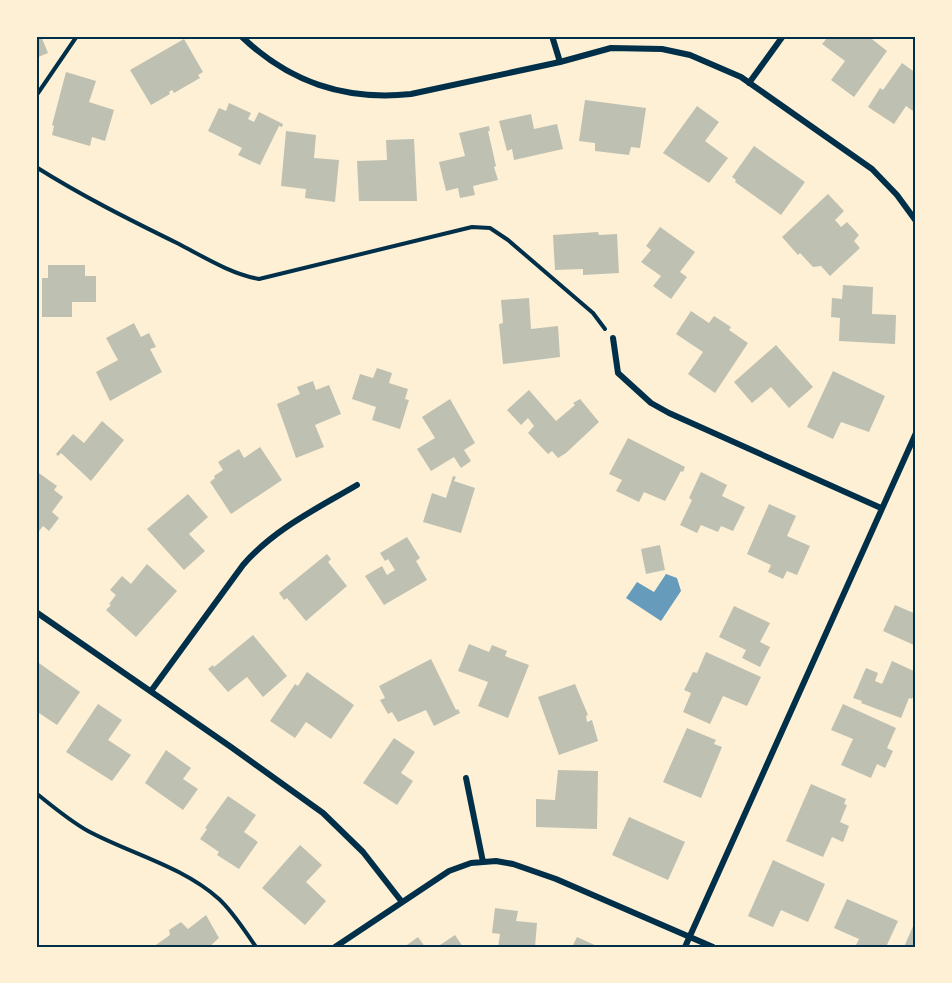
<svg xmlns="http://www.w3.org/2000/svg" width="952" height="983" font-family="Quicksand,sans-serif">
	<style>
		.water { fill: #669bbc }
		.building { fill: #bec0b2 }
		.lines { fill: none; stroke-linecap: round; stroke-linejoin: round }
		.path { stroke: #003049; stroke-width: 4 }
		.minor { stroke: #003049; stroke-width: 6 }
		.neatline { fill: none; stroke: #003049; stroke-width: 2 }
	</style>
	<rect width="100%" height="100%" fill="#fdf0d5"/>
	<path class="water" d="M666 574 677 578 681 591 661 621 626 598 637 582 654 592Z"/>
	<path class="building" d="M36 36H41L48 53 36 58Z
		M829 36H868L887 51 854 97 831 80 845 61 822 44Z
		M184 39 203 72 198 75 200 78 174 93 172 90 169 92 170 94 151 105 130 70Z
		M902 63 916 73V113L906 106 894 124 868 107 880 88 883 90Z
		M66 72 96 81 89 102 114 110 105 141 92 137 90 146 52 135 54 126 52 125Z
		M585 100 646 108 640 148 631 147 629 155 595 151V143L579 141Z
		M229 103 251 113 248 119 254 122 259 112 283 124 282 127 279 126 260 165 238 155 242 148 208 131 219 108 226 111Z
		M697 106 719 122 705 141 728 158 709 183 663 153Z
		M531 114 534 129 557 124 563 149 514 160 512 149 507 151 499 121Z
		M489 126 490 131H488L496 166 494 167 498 180 473 186 475 195 460 198 458 188 446 191 439 162 465 156 459 133Z
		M286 131 316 135 314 158 339 160 335 202 305 198 306 189 281 186Z
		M414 139 417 201H359L357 161 387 160 386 140Z
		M754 146 805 182 781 215 735 182 736 180 732 177Z
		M828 194 844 211 835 220 841 227 847 222 859 235 854 241 860 248 830 276 821 266 813 267 800 253 798 255 782 237Z
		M660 227 695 252 680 272 687 277 671 299 653 286 661 276 641 262 651 250 646 246Z
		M598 232 599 235 617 234 619 273 583 275V269L555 270 553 235Z
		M48 265H85V276H96V302H72V317H42V278H48Z
		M843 285 873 287 872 314 896 315 895 344 839 341 840 318 831 317 832 298 842 299Z
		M529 298 531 329 558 326 560 357 503 364 499 324 503 323 501 300Z
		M691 311 709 323 714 316 731 327 729 330 748 343 715 393 688 374 703 352 676 334Z
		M134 323 141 337 149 333 156 347 150 349 162 372 110 401 96 372 118 360 106 338Z
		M776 345 813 387 789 408 771 387 752 403 734 382Z
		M377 368 392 373 389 383 408 389 405 399 409 400 400 429 372 420 376 407 352 399 360 374 373 378Z
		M833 371 885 396 869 432 841 422 833 439 807 427Z
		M313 381 316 390 329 385 341 414 315 425 324 447 296 458 277 404 300 394 297 387Z
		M529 390 556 421 575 405 573 403 580 399 599 422 566 453 558 458 552 451 548 454 528 433 534 426 528 418 521 425 507 410Z
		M450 399 475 443 464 450 471 461 461 468 454 457 431 471 417 449 435 438 422 417Z
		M102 421 124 440 91 481 61 453 58 456 56 454 73 434 84 443Z
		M628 438 685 467 683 472 681 471 665 501 644 492 639 502 616 491 622 480 609 474Z
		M260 447 282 480 231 514 210 482 215 478 214 476 223 470 218 462 239 449 244 458Z
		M36 471 57 486 54 490 63 497 52 512 59 518 49 531 43 526 36 535Z
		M701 472 727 485 722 496 745 507 733 531 721 526 718 532 701 525 697 533 680 525 692 500 689 498Z
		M453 476 456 477 454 481 475 488 461 533 423 522 432 493 446 498Z
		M188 494 208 517 189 534 205 551 184 570 147 529Z
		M769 504 796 516 787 536 810 546 797 575 787 571 783 579 768 572 771 565 747 554Z
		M407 537 420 558 416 561 427 580 384 605 365 576 382 566 387 575 395 570 388 559 385 561 380 553Z
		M660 545 665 570 646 574 641 549Z
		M327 554 331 559 328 562 347 586 306 621 287 598 284 600 279 593Z
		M147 564 177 591 136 637 106 610 111 605 109 604 116 595 110 590 122 576 131 584Z
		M895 605 916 614V646L883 631Z
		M734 606 770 623 760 642 770 647 760 667 742 658 746 650 719 637Z
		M253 635 287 676 263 697 247 677 228 692 208 669 213 665 214 667Z
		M469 644 489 652 492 645 507 651 505 656 529 665 508 718 478 706 488 682 458 671Z
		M706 652 761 677 747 706 723 696 710 724 683 712 691 693 684 690 693 672 697 673Z
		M431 659 456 710 458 709 460 713 434 726 426 710 398 722 392 712 388 714 380 700 385 698 379 686Z
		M36 661 80 692 57 725 36 711Z
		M892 661 916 672V690L912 699 909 698 901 718 861 703 862 701 853 698 866 668 878 673 875 681 882 684Z
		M307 672 354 705 331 739 306 722 295 738 270 721 295 684 298 686Z
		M575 684 588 715 586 716 587 722 592 720 598 741 559 755 538 697Z
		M98 704 122 720 108 740 131 755 112 781 66 752Z
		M843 704 896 728 887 748 893 751 885 768 877 764 871 778 841 765 853 739 831 730Z
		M687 728 716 740 714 744 722 747 701 798 663 782Z
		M394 738 415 752 401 773 413 781 397 805 363 783Z
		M166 750 191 768 183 779 198 789 183 810 145 783Z
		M558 770 598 771 597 829 536 827V799L555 800Z
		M811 784 846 799 844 804 847 805 840 822 849 826 843 842 832 837 823 857 786 841Z
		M228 796 256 815 244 832 258 842 239 869 217 855 219 852 200 839 207 829 205 828Z
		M629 817 685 842 668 880 612 855Z
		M300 845 322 865 306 882 326 901 305 925 262 888Z
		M773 860 825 884 808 922 781 910 773 927 748 916Z
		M847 899 898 921 886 947H855L859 939 834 928Z
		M495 908 518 911 516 921 537 923 535 947H498L500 934 492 933Z
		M206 915 219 938 209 947H153L170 935 169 930 181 922 188 929Z
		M914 924 916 925V947H904Z
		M455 935 463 947H437Z
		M418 937 425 947H404Z
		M577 937 599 947H572Z"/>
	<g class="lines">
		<path class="path" d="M36 96 77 36
			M36 167C82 196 130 220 179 244 204 257 231 274 259 279L472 227 490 228 508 240 593 313 605 329
			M36 793C52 806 70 821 88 831 131 854 182 866 219 899 234 913 244 930 256 947"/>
		<path class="minor" d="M241 36C289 82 344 101 411 94L560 62 611 48 662 49 690 55 741 77 872 169 897 195 916 221
			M552 36 560 62
			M749 83 783 36
			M613 338 618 373 651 403 669 413 881 508
			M36 612 231 747 323 813 363 852 402 902
			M151 691 243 565C274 529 318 508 357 485
			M466 778 483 862
			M335 947 449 871 471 863 496 861 513 864 556 879 713 947
			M685 947 916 433"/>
	</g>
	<rect width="952" height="983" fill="none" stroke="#fdf0d5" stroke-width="75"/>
	<rect x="38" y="38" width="876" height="908" class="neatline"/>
</svg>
